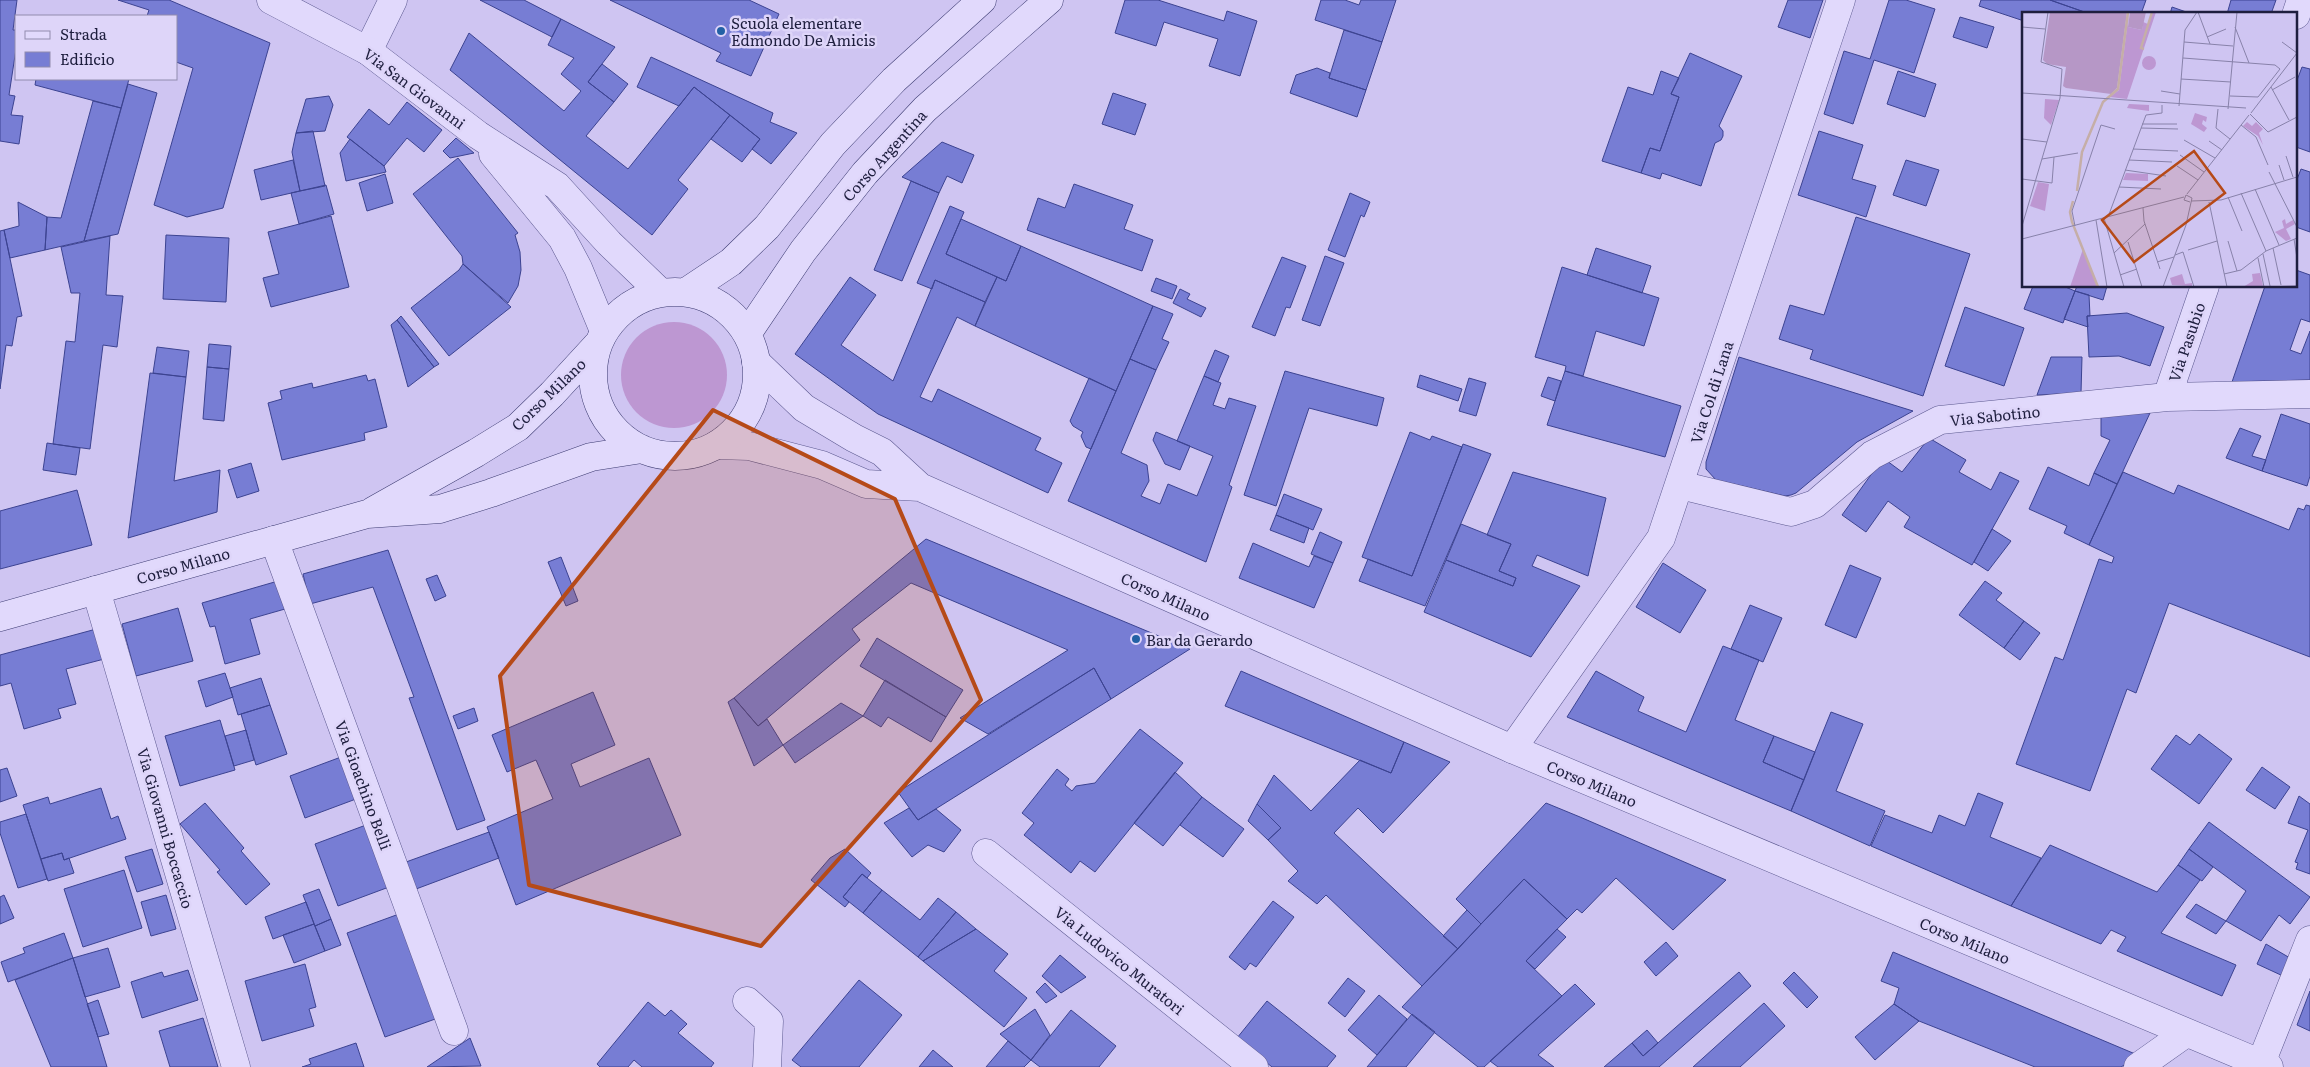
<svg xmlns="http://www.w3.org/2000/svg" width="2310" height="1067" font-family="Literata,serif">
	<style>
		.green { fill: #bd97d2 }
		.building { fill: #777dd4; stroke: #3c4391 }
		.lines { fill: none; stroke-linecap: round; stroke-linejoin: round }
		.minor-casing { stroke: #5c5990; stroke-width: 29 }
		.tertiary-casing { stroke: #5c5990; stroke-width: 29 }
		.secondary-casing { stroke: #3d3c72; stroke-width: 29 }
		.minor { stroke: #e1d9fc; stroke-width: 28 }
		.tertiary { stroke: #e1d9fc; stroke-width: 28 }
		.secondary { stroke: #e1d9fc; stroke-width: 28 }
		.marked { fill: #b64a18; fill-opacity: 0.2; stroke: #b64a18; stroke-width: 4; stroke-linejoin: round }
		.poi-dot { fill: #2261a5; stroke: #ded5f9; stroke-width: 2 }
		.labels { text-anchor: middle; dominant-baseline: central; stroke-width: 5; stroke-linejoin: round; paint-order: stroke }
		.poi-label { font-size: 15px; fill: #1e1e3e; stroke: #ded5f9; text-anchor: start }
		.street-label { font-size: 15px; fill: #1e1e3e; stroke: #ded5f9 }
		.inset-river { fill: none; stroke: #c5aea7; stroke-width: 2.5 }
		.inset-road { fill: none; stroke: #8882aa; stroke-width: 1 }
		.view { fill: #b64a18; fill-opacity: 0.15; stroke: #b64a18; stroke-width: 2.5 }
		.inset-edge { fill: none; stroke: #1e1e3e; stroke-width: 2.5 }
	</style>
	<rect width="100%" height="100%" fill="#cfc5f2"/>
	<path class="green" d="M621 375a53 53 0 1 1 106 0a53 53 0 1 1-106 0Z"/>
	<path class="building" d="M0 0H17L13 30H16V49L9 95 15 96 11 115 23 116 19 144 0 141Z
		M118 0H169L270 43 223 208 187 217 154 205 193 68 176 62V16H147L149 10Z
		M480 0H524L561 19 552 37Z
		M610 0H749L779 14 751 76 716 61 721 53Z
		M1125 0H1158L1224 21 1227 11 1257 21 1240 76 1209 66 1218 39 1164 22 1156 46 1115 33Z
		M1321 0H1345L1359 5 1361 0H1396L1382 42 1315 20Z
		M1788 0H1823L1810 38 1778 27Z
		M1889 0H1906L1935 9 1914 73 1874 60 1853 124 1824 114 1844 51 1870 59Z
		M1981 0H2050L2090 14H2024V21L1979 6Z
		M2050 0H2146L2141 14H2090Z
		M2231 0H2276L2271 14H2227Z
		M2172 7 2192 14H2170Z
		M1960 17 1994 27 1987 48 1953 37Z
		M561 19 615 47 588 82 614 102 586 136 628 169 694 87 730 115 678 180 688 189 652 235 450 70 469 33 564 111 581 91 561 74 574 58 548 45Z
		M1344 30 1382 42 1366 90 1329 78Z
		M1690 53 1742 76 1719 126 1723 131V136L1721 140 1715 143 1701 186 1662 173 1660 179 1641 173 1650 148 1660 151 1679 97 1671 94Z
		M651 57 773 113 770 122 797 133 771 164 752 149 760 139 694 87 679 106 637 87Z
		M602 64 628 84 614 102 588 82Z
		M2302 67 2310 69V152L2296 147V83Z
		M1317 68 1330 73 1329 78 1366 90 1357 117 1290 93 1296 75Z
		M1661 71 1679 78 1671 94 1679 97 1660 151 1650 148 1641 173 1602 161 1628 87 1653 95Z
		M1898 71 1936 84 1925 117 1887 104Z
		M36 79H129L121 108 35 85Z
		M128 84 157 93 118 234 84 241Z
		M1113 93 1146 104 1135 135 1102 124Z
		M329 96 333 105 325 131 296 133 306 99Z
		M93 101 121 108 84 241 45 250 47 217 61 218Z
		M407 102 442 130 424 152 407 138 384 166 347 137 369 109 389 125Z
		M730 115 760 139 742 162 711 139Z
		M313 131 325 186 300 191 292 152 296 133Z
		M1819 131 1863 145 1852 179 1876 186 1866 217 1798 195Z
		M456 138 474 153 450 158 443 151Z
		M350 139 384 166 386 172 346 181 340 153Z
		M942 142 974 155 962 183 947 176 939 193 902 177Z
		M458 158 518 233 515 235 520 252 521 270 518 286 508 303 463 264 462 256 413 194Z
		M293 160 300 191 261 200 254 170Z
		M1906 160 1939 170 1926 206 1893 195Z
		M2301 169 2310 172V232L2296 227V182Z
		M385 174 393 203 367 211 359 183Z
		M911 181 939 193 902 281 874 270Z
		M1074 184 1133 205 1124 229 1153 240 1142 271 1027 230 1038 198 1065 208Z
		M326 185 334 214 299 224 291 193Z
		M1350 193 1370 202 1364 217 1361 215 1345 257 1328 250Z
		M18 202 47 217 45 250 10 258 4 230 19 226Z
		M950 206 964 212 946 254 997 277 985 302 935 280 932 289 917 283Z
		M331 216 349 287 271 307 263 278 279 274 268 232Z
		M1856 217 1970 254 1923 396 1810 359 1813 350 1779 339 1790 305 1824 315Z
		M961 219 1021 246 1006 281 946 254Z
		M4 230 22 316 17 317 12 346 6 345 0 389V231Z
		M166 235 229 238 226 302 163 299Z
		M110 236 106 295 123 296 117 347 103 345 90 449 53 444 66 341 75 342 80 293H71L61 247Z
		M1021 246 1153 306 1116 391 975 326 997 277 1006 281Z
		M1596 248 1651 266 1642 293 1587 275Z
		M1325 256 1344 263 1320 326 1302 320Z
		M1282 257 1306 266 1290 308 1286 307 1275 336 1252 327Z
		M463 264 511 307 449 356 411 308 459 270Z
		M1562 267 1659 298 1644 346 1596 331 1583 376 1565 371 1566 366 1535 357Z
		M2296 270 2310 275V322L2301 319 2290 350 2301 354 2310 331V380L2232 382 2265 286H2296Z
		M850 277 876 295 841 345 893 381 935 280 985 302 975 326 957 317 920 397 932 402 938 389 1041 438 1035 450 1062 463 1048 493 878 414 795 354Z
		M1156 278 1177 286 1172 299 1151 291Z
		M2033 286H2063L2075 291 2063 323 2024 309Z
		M2077 286H2107L2103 300 2075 291Z
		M1180 289 1190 294 1187 299 1206 308 1201 317 1173 303Z
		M2075 291 2089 295 2090 316H2087L2088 327 2064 319Z
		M1153 306 1173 314 1162 339 1169 342 1156 370 1130 359Z
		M1965 307 2024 328 2004 386 1945 366Z
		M2127 313 2164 327 2150 366 2119 356 2089 357 2087 316Z
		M401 316 439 364 434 367 397 320Z
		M397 320 434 367 408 387 391 325Z
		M209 344 231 346 229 369 207 367Z
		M157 347 189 351 186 377 153 373Z
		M1215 350 1229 356 1218 382 1204 376Z
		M1739 357 1913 411 1857 442 1796 493 1791 495 1785 496 1716 480 1706 469V462Z
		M2051 357H2082L2081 393 2037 395Z
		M1130 359 1156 370 1121 453 1147 465 1149 481 1141 496 1160 504 1168 484 1197 496 1213 456 1177 441 1204 376 1221 383 1213 405 1225 409 1229 398 1256 406 1229 485 1232 487 1206 562 1068 501Z
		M207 367 229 369 224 421 203 419Z
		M1285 371 1384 398 1377 426 1309 408 1276 506 1244 495Z
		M1565 371 1681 406 1665 457 1547 425Z
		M150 373 186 377 174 481 220 470 217 512 128 538Z
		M366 375 368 381 375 379 387 427 364 433 365 440 282 460 268 403 282 399 280 391 312 383 313 388Z
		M1420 375 1462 389 1458 401 1417 387Z
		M1548 377 1561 381 1555 401 1541 396Z
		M1089 378 1116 391 1091 449 1086 447 1081 436 1083 432 1073 426 1070 421Z
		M1469 378 1486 383 1476 416 1459 411Z
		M2150 413 2117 484 2094 473 2110 440 2101 436V415Z
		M2281 414 2310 424V476L2307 486 2262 471Z
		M2240 428 2261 436 2252 456 2266 460 2262 471 2226 458Z
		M1156 432 1190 446 1180 470 1165 464 1153 440Z
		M1410 432 1430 440 1432 436 1462 447 1412 576 1362 557Z
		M1929 438 1966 460 1959 472 1991 490 2000 472 2019 481 1972 565 1904 527 1910 517 1888 501 1866 532 1842 515 1883 458 1902 472Z
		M47 443 80 448 76 475 43 470Z
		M1463 444 1491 454 1425 606 1359 581 1368 559 1412 576Z
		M251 463 259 491 237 498 228 470Z
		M2048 467 2089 486 2094 473 2117 484 2089 545 2064 533 2067 526 2029 509Z
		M1513 472 1606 498 1588 576 1537 555 1532 566 1580 586 1531 657 1424 612 1446 560 1513 586 1516 578 1499 571 1511 544 1487 535Z
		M2123 472 2174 494 2178 485 2289 530 2298 508 2304 510 2306 505 2310 506V657L2169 603 2136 693 2127 689 2090 791 2016 764 2055 657 2063 660 2099 559 2112 563 2114 557 2089 545Z
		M77 490 92 545 0 569V511Z
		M1284 494 1322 509 1313 530 1276 515Z
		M1276 515 1309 528 1304 543 1270 530Z
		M1461 524 1511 544 1499 571 1516 578 1513 586 1446 560Z
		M1992 529 2011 541 1988 571 1974 562Z
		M1320 532 1342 542 1333 563 1311 554Z
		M926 539 1190 649 1111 699 1094 668 988 734 960 718 1068 650 911 583 852 629 860 640 758 726 734 698Z
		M1253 543 1309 567 1314 556 1333 563 1314 608 1239 578Z
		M388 550 485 820 457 830 409 698 414 697 373 587 310 604 303 574Z
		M561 557 578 601 566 606 548 562Z
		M1663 563 1706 590 1680 633 1636 607Z
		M1850 565 1881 578 1856 638 1825 625Z
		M437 575 446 596 435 601 426 579Z
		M278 581 285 609 250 619 260 654 225 664 215 626 210 627 202 603Z
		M1985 581 2002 593 1996 600 2024 621 2004 648 1959 615Z
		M1750 605 1782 618 1763 662 1731 649Z
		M178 608 193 661 136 676 122 624Z
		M2024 621 2040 633 2020 660 2004 648Z
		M100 628 108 658 66 669 76 704 58 709 61 718 24 729 11 683 0 686V655Z
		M877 638 963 690 946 717 860 666Z
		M1723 646 1759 660 1735 720 1774 736 1763 762 1804 780 1791 811 1567 717 1596 671 1644 697 1638 711 1686 732Z
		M1094 668 1111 699 918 820 898 792Z
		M1241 671 1404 742 1391 773 1225 706Z
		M225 673 233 697 206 707 198 681Z
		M261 678 270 705 238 715 230 688Z
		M885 680 946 717 931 742 888 717 881 727 863 716Z
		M593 692 615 745 571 764 580 787 649 758 681 835 516 905 487 827 553 799 536 760 507 772 492 735Z
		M734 698 758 726 767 719 783 745 754 766 728 702Z
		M841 703 863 716 795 763 783 745Z
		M270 705 287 754 256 765 241 714Z
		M474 708 478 721 458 729 453 716Z
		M1831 712 1863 724 1836 791 1885 811 1870 846 1791 811Z
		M220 720 235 770 180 786 165 736Z
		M1140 729 1183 763 1095 872 1080 861 1071 873 1024 835 1034 823 1022 813 1057 769 1069 779 1065 785 1072 791 1076 786 1095 783Z
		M246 730 254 760 234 766 225 736Z
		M2199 734 2232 759 2199 804 2151 769 2176 735 2190 745Z
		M1774 736 1815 752 1804 780 1763 762Z
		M1404 742 1450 762 1383 833 1358 808 1334 833 1458 949 1422 986 1326 895 1317 904 1288 881 1298 871 1268 840 1281 828 1257 804 1274 775 1311 811 1360 760 1391 773Z
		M341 757 356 799 305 818 290 776Z
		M2262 767 2290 787 2275 809 2246 790Z
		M7 768 17 796 0 802V770Z
		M1175 772 1202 797 1163 846 1134 823Z
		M101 788 111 819 118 816 126 839 64 860 62 853 41 859 23 805 48 797 50 804Z
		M1978 793 2003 803 1990 837 2041 858 2011 906 1871 846 1885 815 1932 833 1939 815 1965 826Z
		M2299 796 2310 804V874L2296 869 2298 863 2295 862 2308 830 2288 823Z
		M1202 797 1244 829 1223 857 1180 825Z
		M205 803 244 848 241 851 270 884 246 905 217 872 220 870 180 824Z
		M1546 803 1580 817 1726 880 1673 930 1616 878 1582 913 1577 909 1567 919 1524 879 1481 924 1456 899Z
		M1257 804 1281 828 1268 840 1248 821Z
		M909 808 918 820 936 809 961 830 944 852 928 845 912 857 884 823Z
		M26 814 47 879 18 888 0 833V822Z
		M2209 822 2310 897 2290 924 2279 915 2261 941 2226 921 2246 891 2189 849Z
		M366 825 389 887 338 906 315 844Z
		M489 832 499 858 416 889 406 862Z
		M2050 845 2157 892 2178 865 2200 880 2161 933 2236 965 2222 996 2117 951 2126 937 2111 930 2101 944 2011 906Z
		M152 849 163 884 137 892 125 857Z
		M845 849 871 873 867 878 862 874 843 897 849 902 845 907 811 880 830 858Z
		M2189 849 2213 867 2202 881 2178 865Z
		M62 853 64 860 69 858 74 873 48 881 41 859Z
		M124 870 142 928 83 947 64 889Z
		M862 874 882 890 863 913 843 897Z
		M1524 879 1567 919 1526 961 1562 996 1484 1067H1478L1402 1007Z
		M319 889 331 919 315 926 303 895Z
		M882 890 920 920 938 898 956 912 918 957 863 913Z
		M4 895 14 918 0 924V897Z
		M166 895 176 929 151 936 141 902Z
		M1273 901 1294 917 1256 967 1250 963 1245 970 1229 957Z
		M306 902 314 924 273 939 265 917Z
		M2196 904 2226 921 2216 934 2186 917Z
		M1467 910 1481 924 1458 949 1443 936Z
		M956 912 976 929 923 961 918 957Z
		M399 914 438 1018 385 1037 347 933Z
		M331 919 341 945 325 951 315 926Z
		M314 924 325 951 294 963 283 935Z
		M976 929 1008 954 994 971 1027 998 1004 1027 923 961Z
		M1557 929 1566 937 1535 969 1526 961Z
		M64 933 73 958 8 982 1 962 25 953 23 948Z
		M1666 942 1678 956 1656 976 1644 962Z
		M2266 944 2290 958 2283 976 2257 964Z
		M108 948 120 987 85 997 73 958Z
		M1893 952 2140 1056 2121 1067H2035L1919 1021 1894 1004 1899 988 1881 981Z
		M1060 955 1086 977 1061 993 1042 976Z
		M73 958 98 1037 107 1067H51L15 980Z
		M305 964 316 1007 309 1009 314 1026 262 1041 245 981Z
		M188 970 198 1000 142 1018 131 982 162 972 164 977Z
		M1739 972 1751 986 1659 1067H1604L1632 1043 1643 1056Z
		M1794 972 1818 997 1807 1008 1783 983Z
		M1348 978 1365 991 1345 1017 1328 1003Z
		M859 980 902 1015 859 1067H801L792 1060Z
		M1045 983 1057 996 1046 1003 1036 992Z
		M1575 984 1595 1004 1538 1055 1554 1067H1498L1490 1061Z
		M2310 991V1031L2297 1025Z
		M1379 995 1407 1019 1377 1055 1348 1030Z
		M98 1000 109 1034 98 1037 87 1004Z
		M1267 1001 1336 1056 1327 1067H1272L1237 1038Z
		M648 1002 665 1016 671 1010 687 1024 678 1033 714 1063 711 1067H642L634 1060 628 1067H600L597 1064Z
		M1764 1003 1785 1026 1740 1067H1693Z
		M1894 1004 1919 1021 1875 1060 1855 1037Z
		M1035 1009 1050 1035 1031 1060 1000 1034Z
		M1071 1010 1116 1046 1099 1067H1040L1031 1060Z
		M1412 1014 1435 1032 1406 1067H1367Z
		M203 1018 218 1067H170L159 1031Z
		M1647 1030 1658 1043 1643 1056 1632 1043Z
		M470 1038 481 1066 427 1067Z
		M1008 1041 1031 1060 1024 1067H986Z
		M356 1043 364 1067H302L311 1064 309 1059Z
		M933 1050 953 1067H919Z"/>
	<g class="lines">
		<defs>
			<path id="minor" d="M2296 15 2301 0
				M368 51 393 0
				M2167 397 2205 286
				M1680 485 1791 512 1815 504 1872 455 1940 420 2167 397 2310 394
				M274 540 454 1031
				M96 590 236 1067
				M1512 749 1661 538 1841 0
				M986 853 1254 1067
				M747 1001 769 1021 767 1067
				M2261 1063 2310 940
				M2138 1067 2186 1033"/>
			<path id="tertiary" d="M271 0 368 51 478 135 557 186 609 243 660 292
				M493 154 562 238 578 268 604 331
				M756 362 804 408 854 438 882 452 920 487 1512 749 2269 1067
				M717 445 749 446 822 465 866 484 920 487"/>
			<path id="secondary" d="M593 374a82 82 0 1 1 164 0a82 82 0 1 1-164 0Z
				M686 292 731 262 767 227 833 144 894 80 982 0
				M747 334 803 251 865 173 925 109 1049 0
				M373 511 476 453 518 427 552 394 597 345
				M0 617 367 514 440 509 491 493 591 457 642 449"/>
		</defs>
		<use href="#minor" class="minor-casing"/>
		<use href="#tertiary" class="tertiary-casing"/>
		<use href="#secondary" class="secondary-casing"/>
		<use href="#minor" class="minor"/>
		<use href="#tertiary" class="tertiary"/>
		<use href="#secondary" class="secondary"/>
	</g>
	<path class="marked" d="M713 410 895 499 981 700 761 946 529 885 500 676Z"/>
	<g class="poi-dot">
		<circle cx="721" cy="31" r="5"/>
		<circle cx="1136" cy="639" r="5"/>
	</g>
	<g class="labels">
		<g class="poi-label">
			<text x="731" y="22">Scuola elementare<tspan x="731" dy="17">Edmondo De Amicis</tspan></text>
			<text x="1146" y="639">Bar da Gerardo</text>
		</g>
		<g class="street-label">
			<text transform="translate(415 88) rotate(37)">Via San Giovanni</text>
			<text transform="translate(884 155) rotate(-48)">Corso Argentina</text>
			<text transform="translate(2186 342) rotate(-71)">Via Pasubio</text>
			<text transform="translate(1711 392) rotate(-72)">Via Col di Lana</text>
			<text transform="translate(548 394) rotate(-44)">Corso Milano</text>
			<text transform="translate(1995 415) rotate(-6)">Via Sabotino</text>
			<text transform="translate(183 565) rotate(-16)">Corso Milano</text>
			<text transform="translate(1166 596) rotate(24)">Corso Milano</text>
			<text transform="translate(1592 783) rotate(23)">Corso Milano</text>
			<text transform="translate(364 785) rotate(70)">Via Gioachino Belli</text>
			<text transform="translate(166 828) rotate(74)">Via Giovanni Boccaccio</text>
			<text transform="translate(1965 940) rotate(23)">Corso Milano</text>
			<text transform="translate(1120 960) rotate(39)">Via Ludovico Muratori</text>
		</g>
	</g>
	<g transform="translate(2022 12)">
		<rect width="275" height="275" fill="#cfc5f2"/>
		<path d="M107 0 106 15 120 18 121 10 126 12 130 0H134L105 87 88 85 97 78ZM120 51a7 7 0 1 1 14 0a7 7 0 1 1-14 0ZM23 87 37 88 29 113 22 106ZM107 92 127 93V99L105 96ZM173 101 185 105 184 110 181 108 180 112 185 116 182 120 169 112ZM225 110 230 114 234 110 241 117 237 121 241 133 236 124 221 114ZM104 161 126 162V169L101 168ZM16 170 27 172 23 199 8 194ZM263 207 264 212 271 208 273 212 264 217 269 227 264 229 253 220 262 216 260 209ZM61 237 71 262 75 275H48ZM238 261 241 274 221 275 231 269 230 262ZM160 262 163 272 170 271V274L150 273 148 266Z" fill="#bd97d2"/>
		<path d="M28 0H105L95 76 89 82 44 76 41 74 44 55 25 52 21 48ZM108 0H124L120 18 106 15Z" fill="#b697c6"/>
		<path class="inset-river" d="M122 37 119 36 130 0M55 179 60 140 81 90 96 77 106 0M51 189 48 200 50 210 76 275"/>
		<path class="inset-road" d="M176 0 188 32M0 15 23 17M213 15 227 51M185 25 204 17M162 30 211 34M260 30 275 41M161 46 253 53 258 57 236 85 208 84M159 67 209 70M249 75 267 108M250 78 273 65M139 79 158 82M0 81 224 96M157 94 163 18 175 0M196 97 194 116 208 127M206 97 215 0M229 101 275 41M228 102 246 120 275 105M120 112H155M219 113 234 125 246 153M119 116 156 117M0 127 25 130M162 128 193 146M187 129 200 138M111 137 156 139M158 143 182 160M264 144 271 165M20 147 56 141M107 148 150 150M257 153 262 168M155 154 176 168M103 158 144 164M247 160 275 215M0 167 30 171 32 145M97 175 139 177M233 177 257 233M219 181 244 239M165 182 227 103M206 185 220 219M169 189 199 188 275 165M187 190 205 275M121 196 122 209 138 257M86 205 124 103 140 101V93M82 206 102 275M74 208 85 275M0 214 38 86 40 57 19 50 26 0M53 214 50 199 79 113 93 117M0 227 162 185M272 227 275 246M206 229 215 259M106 230 120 275M251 236 259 273M166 238 195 229M92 241 123 212M241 242 248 274M153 243 161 240 172 275M236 246 242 275M135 250 152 245M202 262 219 258 244 239 275 226M98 263 115 257M141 275 164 213 170 186 164 183 162 188 168 190M243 275 275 274"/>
		<path class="view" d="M172 139 203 181 112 250 80 208Z"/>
		<rect width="275" height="275" class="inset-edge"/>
	</g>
	<rect x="15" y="15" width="162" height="65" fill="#ded5f9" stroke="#918cae"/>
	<rect x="25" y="31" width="25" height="8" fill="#e1d9fc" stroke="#918cae"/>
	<text x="60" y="40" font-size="15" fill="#1e1e3e">Strada</text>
	<rect x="25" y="52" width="25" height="15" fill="#777dd4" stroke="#918cae"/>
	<text x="60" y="65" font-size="15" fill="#1e1e3e">Edificio</text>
</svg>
